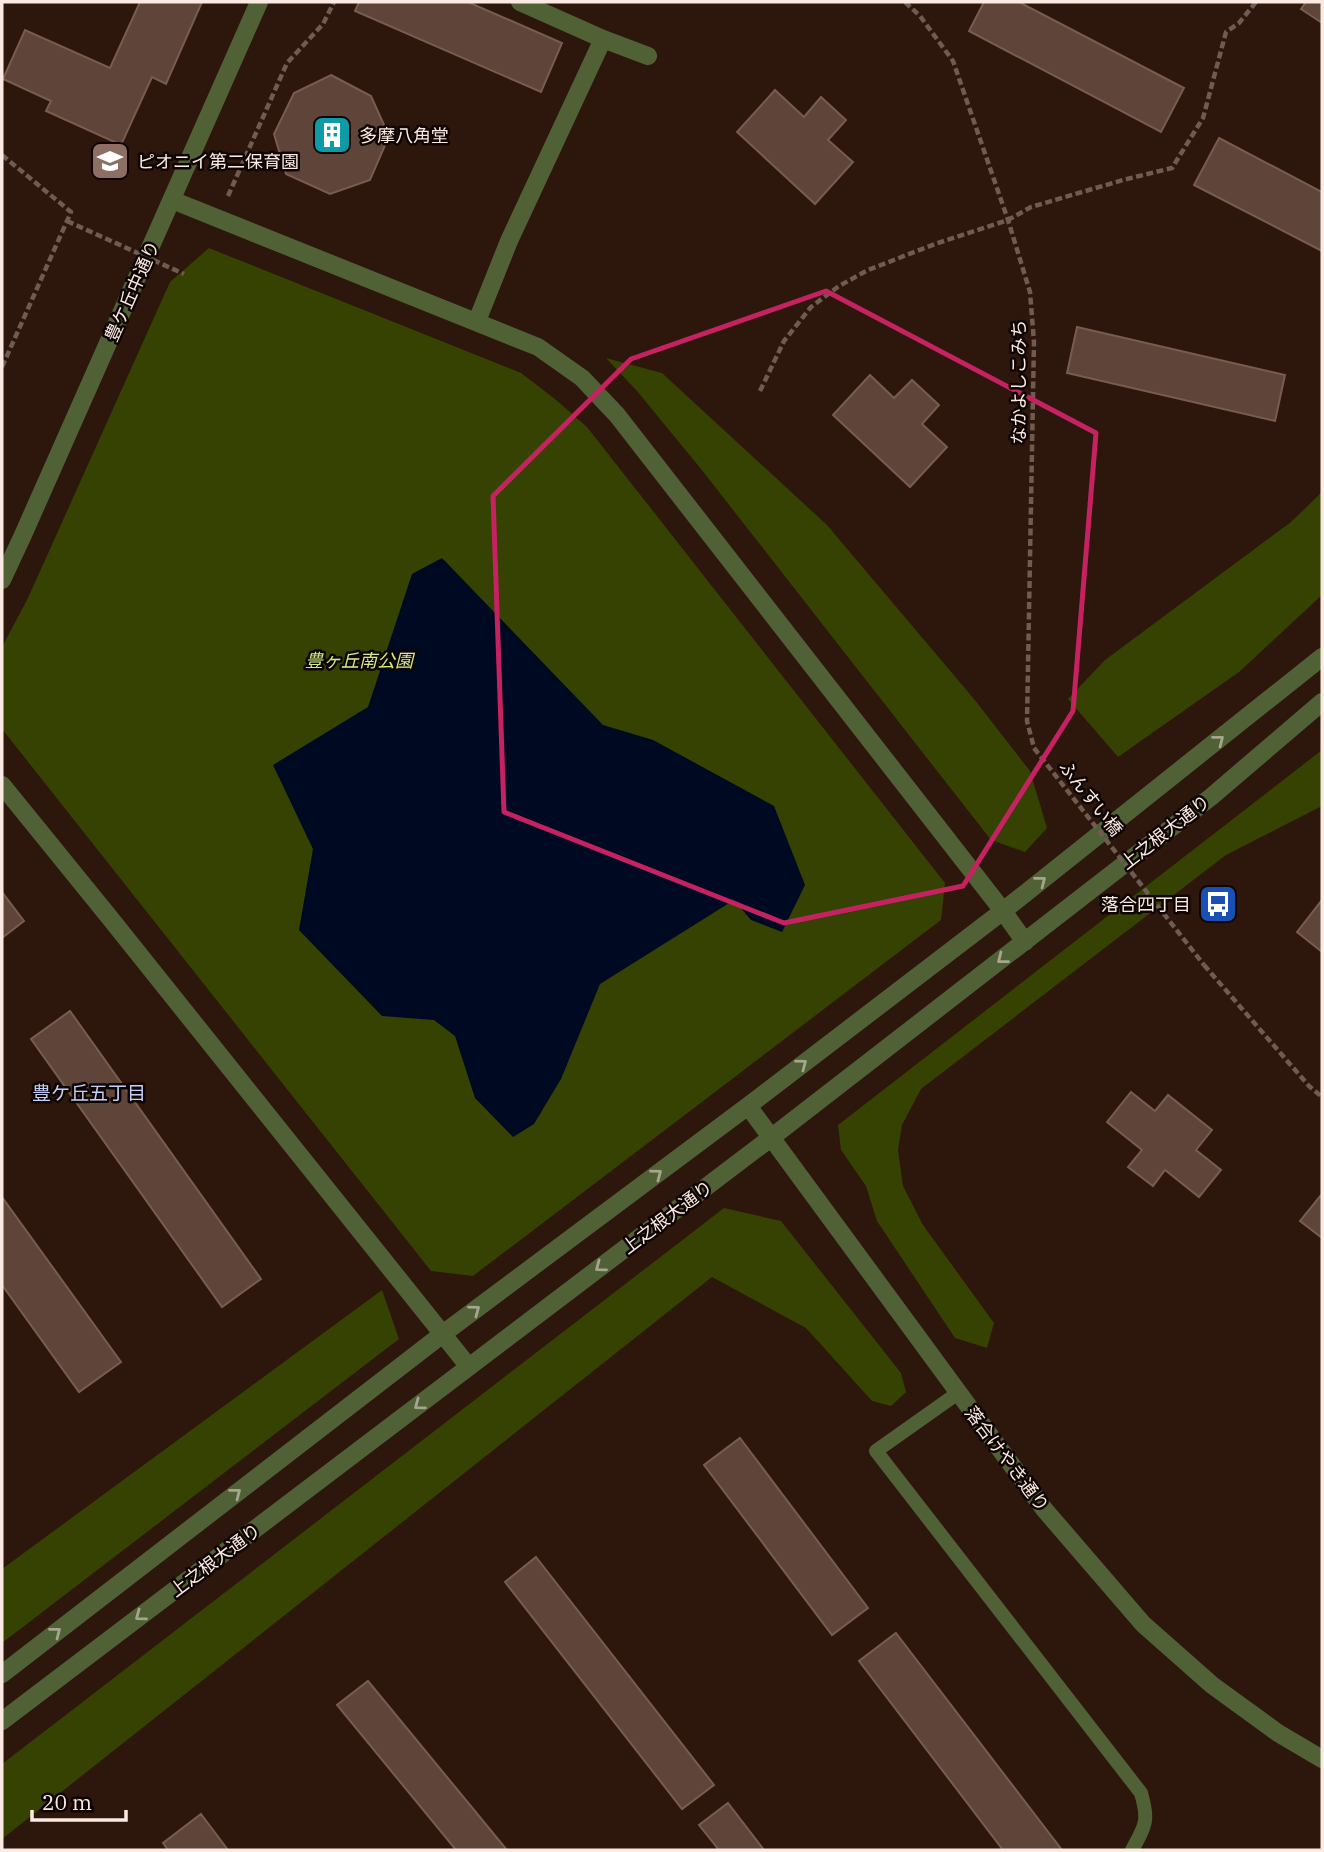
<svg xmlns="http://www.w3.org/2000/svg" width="1324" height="1852" font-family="'IBM Plex Serif','Noto Sans JP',serif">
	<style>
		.green { fill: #354201 }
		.water { fill: #000922 }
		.building { fill: #5f4539; stroke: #785c4f; stroke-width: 2 }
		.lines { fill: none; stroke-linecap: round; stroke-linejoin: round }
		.path { stroke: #705b51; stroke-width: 4.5; stroke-dasharray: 7 3.5; stroke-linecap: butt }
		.service { stroke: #506235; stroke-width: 14 }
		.minor { stroke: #506235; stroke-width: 18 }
		.tertiary { stroke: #506235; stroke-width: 18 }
		.path-bridge { stroke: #705b51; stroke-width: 4.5; stroke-dasharray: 7 3.5; stroke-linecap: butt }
		.oneway { stroke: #a6a68c }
		.marked { fill: none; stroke: #c52262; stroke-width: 5; stroke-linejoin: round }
		.labels { text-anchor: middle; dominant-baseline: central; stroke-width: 5; stroke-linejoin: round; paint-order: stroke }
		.poi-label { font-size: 18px; fill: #fbeae3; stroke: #0e0503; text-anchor: start }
		.street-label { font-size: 18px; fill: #fbeae3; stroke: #0e0503 }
		.park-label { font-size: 18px; font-style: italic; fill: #d0ec87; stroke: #0e0503 }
		.neighbourhood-label { font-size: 19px; fill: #c5cef9; stroke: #0e0503 }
	</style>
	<rect width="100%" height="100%" fill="#2d160b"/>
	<path class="green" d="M209 248 521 373 555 399 587 427 945 883 941 920 473 1276 431 1271 2 729V647L28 598 170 282Z
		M606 358 662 373 827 525 974 699 1030 771 1047 828 1025 852 991 840 701 469 637 391Z
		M1322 492V595L1239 672 1118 757 1068 699 1105 660 1291 522Z
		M1322 750V806L1226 855 921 1089 902 1125 898 1150 903 1186 923 1225 994 1323 987 1348 955 1338 877 1221 866 1186 841 1150 838 1125Z
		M724 1208 781 1221 901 1373 906 1392 891 1406 872 1401 806 1328 712 1277 2 1839V1764Z
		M382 1290 399 1339 2 1643V1569Z"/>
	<path class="water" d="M442 558 603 725 653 740 774 806 805 885 782 932 751 920 734 900 600 984 561 1079 534 1124 513 1137 475 1098 455 1036 434 1020 382 1016 299 930 313 849 273 765 368 707 412 574Z"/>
	<path class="building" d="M140 2H202L166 84 152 77 121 145 46 111 51 101 3 79 25 30 110 68Z
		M359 2H468L562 43 541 92 355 11Z
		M984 2H1019L1184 88 1161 132 969 31Z
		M1306 2H1322V23L1301 9Z
		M331 75 371 96 389 136 370 180 330 194 286 174 274 134 294 93Z
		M775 90 804 117 821 97 846 120 828 140 853 162 815 204 737 132Z
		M1219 138 1322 192V251L1194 185Z
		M1077 327 1285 375 1275 421 1067 373Z
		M870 375 894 398 912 380 939 405 922 424 947 447 910 487 833 415Z
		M2 892 24 921 2 938Z
		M1322 900V952L1297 932Z
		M70 1011 261 1279 222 1307 31 1039Z
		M1131 1092 1155 1111 1168 1095 1212 1130 1196 1150 1221 1170 1199 1197 1165 1170 1153 1186 1128 1167 1142 1150 1107 1122Z
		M1321 1195 1322 1197V1238L1300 1221Z
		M2 1197 121 1362 79 1392 2 1285Z
		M740 1438 868 1608 832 1635 704 1465Z
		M536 1557 714 1785 682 1809 505 1582Z
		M896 1633 1062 1850H1003L859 1661Z
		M368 1681 507 1850H456L337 1705Z
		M728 1803 764 1850H719L699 1825Z
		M201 1814 228 1850H168L163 1843Z"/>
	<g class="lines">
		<path class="path" d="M905 2 920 16 953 61 1008 220 1030 292 1034 342 1027 721 1034 748
			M2 155 71 212 2 367
			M228 196 287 63 323 24 334 2
			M760 391 784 341 811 307 839 286 868 270 935 244 1008 220 1031 207 1123 180 1172 168 1203 118 1226 32 1239 23 1256 2
			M1204 965 1309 1086 1322 1097"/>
		<path class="service" d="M958 1393 876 1451 1141 1793C1149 1820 1146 1825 1132 1850"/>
		<path class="minor" d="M520 2 603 39 648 56
			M477 321 509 241 603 39"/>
		<path class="tertiary" d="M172 200 538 347 582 378 617 415 1003 911 1025 942
			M2 580 23 535 259 2
			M2 785 110 918 469 1367
			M748 1106 1044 1509 1143 1624 1212 1685 1278 1733 1322 1759
			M2 1674 444 1333 748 1106 1003 911 1322 657
			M2 1721 772 1137 1211 797 1322 702"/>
		<path class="path-bridge" d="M67 221 184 274
			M1034 748 1204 965"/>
	</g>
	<defs><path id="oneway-chevron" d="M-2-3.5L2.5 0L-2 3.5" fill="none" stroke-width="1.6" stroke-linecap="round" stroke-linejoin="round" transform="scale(1.75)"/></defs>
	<g class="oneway">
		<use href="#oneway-chevron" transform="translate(1219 740) rotate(-38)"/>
		<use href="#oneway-chevron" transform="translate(1041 881) rotate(-38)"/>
		<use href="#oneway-chevron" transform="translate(1002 959) rotate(142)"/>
		<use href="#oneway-chevron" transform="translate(802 1064) rotate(-37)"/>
		<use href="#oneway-chevron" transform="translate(657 1174) rotate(-37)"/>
		<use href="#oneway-chevron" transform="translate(600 1267) rotate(143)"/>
		<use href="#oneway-chevron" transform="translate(475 1310) rotate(-37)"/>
		<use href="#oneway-chevron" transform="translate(419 1405) rotate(143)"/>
		<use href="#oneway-chevron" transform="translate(236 1493) rotate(-38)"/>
		<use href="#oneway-chevron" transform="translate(140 1616) rotate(143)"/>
		<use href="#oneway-chevron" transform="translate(56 1632) rotate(-38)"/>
	</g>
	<path class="marked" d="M826 291 1096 433 1073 711 963 886 784 923 504 812 493 496 631 359Z"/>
	<defs>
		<symbol id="building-square" viewBox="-11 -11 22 22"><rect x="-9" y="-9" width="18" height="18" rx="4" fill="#0f9aa8" stroke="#0e0503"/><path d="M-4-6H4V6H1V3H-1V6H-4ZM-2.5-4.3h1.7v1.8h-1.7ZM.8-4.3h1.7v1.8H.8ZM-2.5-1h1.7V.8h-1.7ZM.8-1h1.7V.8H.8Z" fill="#fff"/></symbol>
		<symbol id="school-square" viewBox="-11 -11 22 22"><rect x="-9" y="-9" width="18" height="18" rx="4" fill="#8d6e63" stroke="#0e0503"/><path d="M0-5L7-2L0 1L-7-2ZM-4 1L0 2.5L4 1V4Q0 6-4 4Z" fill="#fff"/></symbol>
		<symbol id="bus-square" viewBox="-11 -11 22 22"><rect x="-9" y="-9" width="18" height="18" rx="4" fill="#1a4fb4" stroke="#0e0503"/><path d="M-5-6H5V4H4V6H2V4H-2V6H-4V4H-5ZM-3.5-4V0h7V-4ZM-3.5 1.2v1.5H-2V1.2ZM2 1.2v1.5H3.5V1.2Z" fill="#fff"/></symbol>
	</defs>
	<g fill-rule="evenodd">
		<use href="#building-square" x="310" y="113" width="44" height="44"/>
		<use href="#school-square" x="88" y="139" width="44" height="44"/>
		<use href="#bus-square" x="1196" y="882" width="44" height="44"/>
	</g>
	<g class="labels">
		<g class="poi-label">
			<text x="359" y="135">多摩八角堂</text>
			<text x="137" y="161">ピオニイ第二保育園</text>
			<text x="1191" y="904" text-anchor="end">落合四丁目</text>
		</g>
		<g class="street-label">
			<text transform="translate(132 291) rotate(-66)">豊ケ丘中通り</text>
			<text transform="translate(1018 382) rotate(-90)">なかよしこみち</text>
			<text transform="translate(1091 798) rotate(52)">ふんすい橋</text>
			<text transform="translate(1165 832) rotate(-38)">上之根大通り</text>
			<text transform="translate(667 1217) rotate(-37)">上之根大通り</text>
			<text transform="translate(1007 1459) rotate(53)">落合けやき通り</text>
			<text transform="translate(215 1560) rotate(-37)">上之根大通り</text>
		</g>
		<g class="park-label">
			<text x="359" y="660">豊ヶ丘南公園</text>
		</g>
		<g class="neighbourhood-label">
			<text x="89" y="1093">豊ケ丘五丁目</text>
		</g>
	</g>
	<rect width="1324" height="1852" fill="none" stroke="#fbeae3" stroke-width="7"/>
	<path d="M32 1810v10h94v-10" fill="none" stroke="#fbeae3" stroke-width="3.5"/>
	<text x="42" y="1810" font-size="21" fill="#fbeae3" stroke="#0e0503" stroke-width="5" paint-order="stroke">20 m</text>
</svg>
